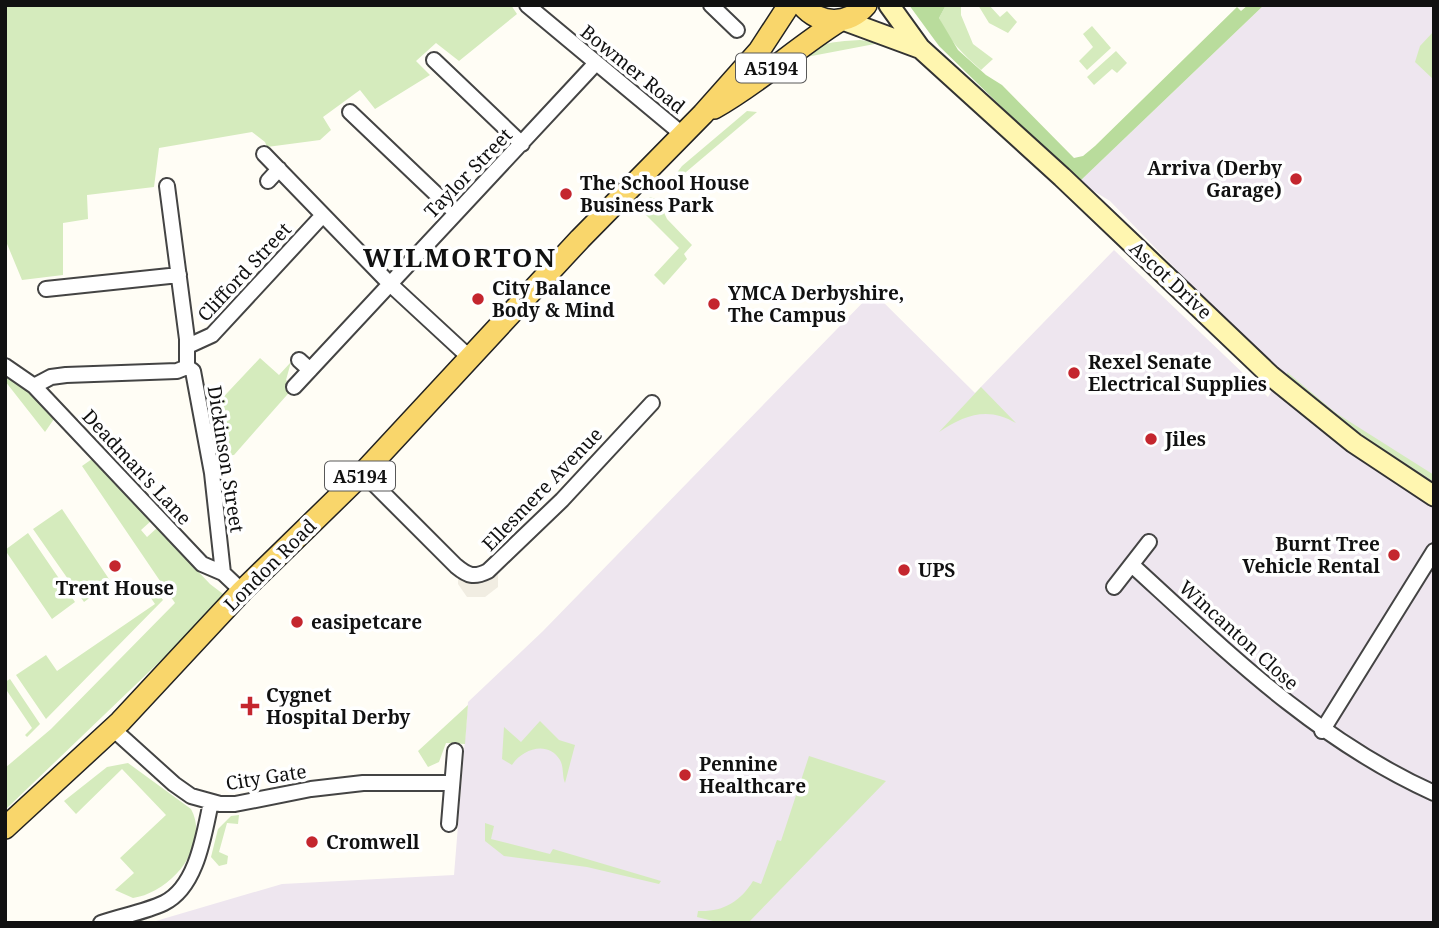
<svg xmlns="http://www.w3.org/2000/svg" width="1439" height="928" font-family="'Noto Serif',serif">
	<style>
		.industrial { fill: #eee6ef }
		.green { fill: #d5ebbd }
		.forest { fill: #b9dc9c }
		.plaza { fill: #f1ede2 }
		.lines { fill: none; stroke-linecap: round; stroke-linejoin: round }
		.street-casing { stroke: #444; stroke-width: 18 }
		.secondary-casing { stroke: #333; stroke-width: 23 }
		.primary-casing { stroke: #222; stroke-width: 24 }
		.street { stroke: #fff; stroke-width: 14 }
		.secondary { stroke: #fff6b0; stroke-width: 19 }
		.primary { stroke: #f9d66b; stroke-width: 21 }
		.poi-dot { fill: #c4262e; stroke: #fff; stroke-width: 2.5 }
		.labels { text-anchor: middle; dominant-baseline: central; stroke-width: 7; stroke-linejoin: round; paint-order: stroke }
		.shield { fill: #fff; stroke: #585858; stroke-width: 2 }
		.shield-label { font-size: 18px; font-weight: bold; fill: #111 }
		.street-label { font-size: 19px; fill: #111; stroke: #fff }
		.poi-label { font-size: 19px; font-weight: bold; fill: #111; stroke: #fff; text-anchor: start }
		.district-label { font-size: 26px; font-weight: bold; letter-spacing: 2px; fill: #111; stroke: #fff }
	</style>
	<rect width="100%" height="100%" fill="#fffdf5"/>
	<path class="industrial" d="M1264 5H1434V923H149L282 884 454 875 468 702 543 631 873 292 975 393 1114 250 1268 397 1280 377 1110 201 1079 182Z"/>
	<path class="green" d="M5 5H511L517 14 459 61 436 43 416 61 430 75 375 109 360 90 323 117 331 130 320 140 267 147 265 142 252 132 159 148 154 187 87 195 88 219 63 223V275L22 280 5 239Z
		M946 5H961V15L973 44 993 59 981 70C964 55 948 40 939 18Z
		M978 5H989L1000 17 1007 11 1017 22 1008 33 989 23Z
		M1092 26 1111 48 1087 70 1079 61 1093 47 1083 34Z
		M1434 31V80L1415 62 1420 46Z
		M860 40 880 43 801 58C814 42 841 41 860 40Z
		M1116 51 1127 63 1117 73 1112 69 1094 85 1087 77Z
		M747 111 757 112 679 178 677 191 670 190 669 183 682 166Z
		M650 197 658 200 667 219 692 245 684 254 687 259 664 285 654 275 679 248 638 207Z
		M260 358 279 375 291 362 286 380 294 387 234 455 221 456 213 408Z
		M1287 372 1336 413 1434 475V482L1326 412 1288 378Z
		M5 373 20 382 54 419 45 432 5 381Z
		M981 387 1016 423C988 406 964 415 939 432Z
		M92 459 151 521 141 530 147 537 157 528 210 584 227 597 5 810V768L51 729 175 603 82 466Z
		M62 509 111 582 84 602 33 529Z
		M28 533 75 602 52 619 5 550Z
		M148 580 163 600 46 719 16 675 46 655 57 671 155 604 142 585Z
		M10 679 40 724 27 737 25 735 32 728 5 688V682Z
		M468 705 465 744 446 743 439 762 428 767 418 751Z
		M540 721 559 740 575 745 565 783C562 776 564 767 560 760 548 740 522 749 512 765L502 759 504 727 521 742Z
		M809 756 886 781 748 923H721L697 917 698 911C723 912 740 902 753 881L761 884 777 840 781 841Z
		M128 763 191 809C211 846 170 893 133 898L115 890 134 873 120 858 166 815 122 769 76 814 64 801 107 767Z
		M239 815 238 824 227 823 219 852 228 856 227 864 219 866 211 857 218 829 231 816Z
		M485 823 494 826 491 839 550 854 553 849 661 881 659 884 587 867 504 856 485 841Z"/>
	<path class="forest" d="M909 5H946L939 18 958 50 986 75 1002 85 1074 158 1083 156 1095 146 1237 7 1241 11 1248 5H1264L1079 182 939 46Z"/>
	<path class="plaza" d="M498 573V587L485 597H467L458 584V575L464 581 479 584Z"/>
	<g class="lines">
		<defs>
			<path id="street" d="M527 5 682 134
				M711 5 737 30
				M434 60 522 144
				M350 112 455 212
				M264 154 390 284 469 357
				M268 181 279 169
				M167 186 187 339V367L193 371 212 473 223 573
				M46 289 179 275
				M188 346 212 335 323 215
				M299 360 310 370
				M5 366 34 386 202 564 223 573 242 591
				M34 386 51 377 66 375 177 371 187 367
				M294 387 596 63
				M363 473 456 566C468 576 474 578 488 571L562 500 652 403
				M1132 565C1226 651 1316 740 1434 793
				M1114 587 1149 542
				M113 729 174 784 191 796 220 804H235L311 789 363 783H452
				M1322 731 1434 551
				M449 824 455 751
				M101 923C121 916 145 912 164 903 197 887 204 834 211 802"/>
			<path id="secondary" d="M889 5 920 48 1062 177 1271 376 1354 443 1434 496
				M843 20 919 48"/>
			<path id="primary" d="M802 5C820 26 849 25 866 5
				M714 108C759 83 796 48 839 21
				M5 828 120 722 242 591 363 473 580 239 703 114 759 51 789 5"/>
		</defs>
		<use href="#street" class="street-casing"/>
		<use href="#secondary" class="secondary-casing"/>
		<use href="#primary" class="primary-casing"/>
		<use href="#street" class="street"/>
		<use href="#secondary" class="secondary"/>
		<use href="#primary" class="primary"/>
	</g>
	<g class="poi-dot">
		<circle cx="1296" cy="179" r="7"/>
		<circle cx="566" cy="194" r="7"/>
		<circle cx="478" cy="299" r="7"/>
		<circle cx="714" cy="304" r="7"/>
		<circle cx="1074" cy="373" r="7"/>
		<circle cx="1151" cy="439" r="7"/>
		<circle cx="1394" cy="555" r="7"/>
		<circle cx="115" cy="566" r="7"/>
		<circle cx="904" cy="570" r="7"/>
		<circle cx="297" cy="622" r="7"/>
		<path d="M246.5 695.5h7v7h7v7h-7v7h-7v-7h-7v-7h7z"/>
		<circle cx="685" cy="775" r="7"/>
		<circle cx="312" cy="842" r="7"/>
	</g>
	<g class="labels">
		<g class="shield">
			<rect x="736" y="53.5" width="70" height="29" rx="5"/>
			<rect x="325" y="461.5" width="70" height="29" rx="5"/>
		</g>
		<g class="shield-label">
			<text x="771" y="68">A5194</text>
			<text x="360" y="476">A5194</text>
		</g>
		<g class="street-label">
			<text transform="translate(633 69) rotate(39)">Bowmer Road</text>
			<text transform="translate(468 173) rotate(-46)">Taylor Street</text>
			<text transform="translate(244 272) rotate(-47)">Clifford Street</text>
			<text transform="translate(1171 280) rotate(43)">Ascot Drive</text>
			<text transform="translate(226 459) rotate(81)">Dickinson Street</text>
			<text transform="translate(137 467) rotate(47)">Deadman's Lane</text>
			<text transform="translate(542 489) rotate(-46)">Ellesmere Avenue</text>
			<text transform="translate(270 565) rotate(-45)">London Road</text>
			<text transform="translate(1239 635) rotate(42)">Wincanton Close</text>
			<text transform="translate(266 777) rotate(-9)">City Gate</text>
		</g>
		<g class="poi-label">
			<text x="1282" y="168" text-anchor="end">Arriva (Derby<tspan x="1282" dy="22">Garage)</tspan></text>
			<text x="580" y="183">The School House<tspan x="580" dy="22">Business Park</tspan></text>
			<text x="492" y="288">City Balance<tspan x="492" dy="22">Body &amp; Mind</tspan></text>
			<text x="728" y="293">YMCA Derbyshire,<tspan x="728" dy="22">The Campus</tspan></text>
			<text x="1088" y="362">Rexel Senate<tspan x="1088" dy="22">Electrical Supplies</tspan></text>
			<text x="1165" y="439">Jiles</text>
			<text x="1380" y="544" text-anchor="end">Burnt Tree<tspan x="1380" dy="22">Vehicle Rental</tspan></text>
			<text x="918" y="570">UPS</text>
			<text x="115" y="588" text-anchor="middle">Trent House</text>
			<text x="311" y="622">easipetcare</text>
			<text x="266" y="695">Cygnet<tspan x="266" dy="22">Hospital Derby</tspan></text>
			<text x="699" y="764">Pennine<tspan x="699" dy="22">Healthcare</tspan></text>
			<text x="326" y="842">Cromwell</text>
		</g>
		<g class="district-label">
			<text x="460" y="257">WILMORTON</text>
		</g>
	</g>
	<rect width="1439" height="928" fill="none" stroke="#111111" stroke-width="14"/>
</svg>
